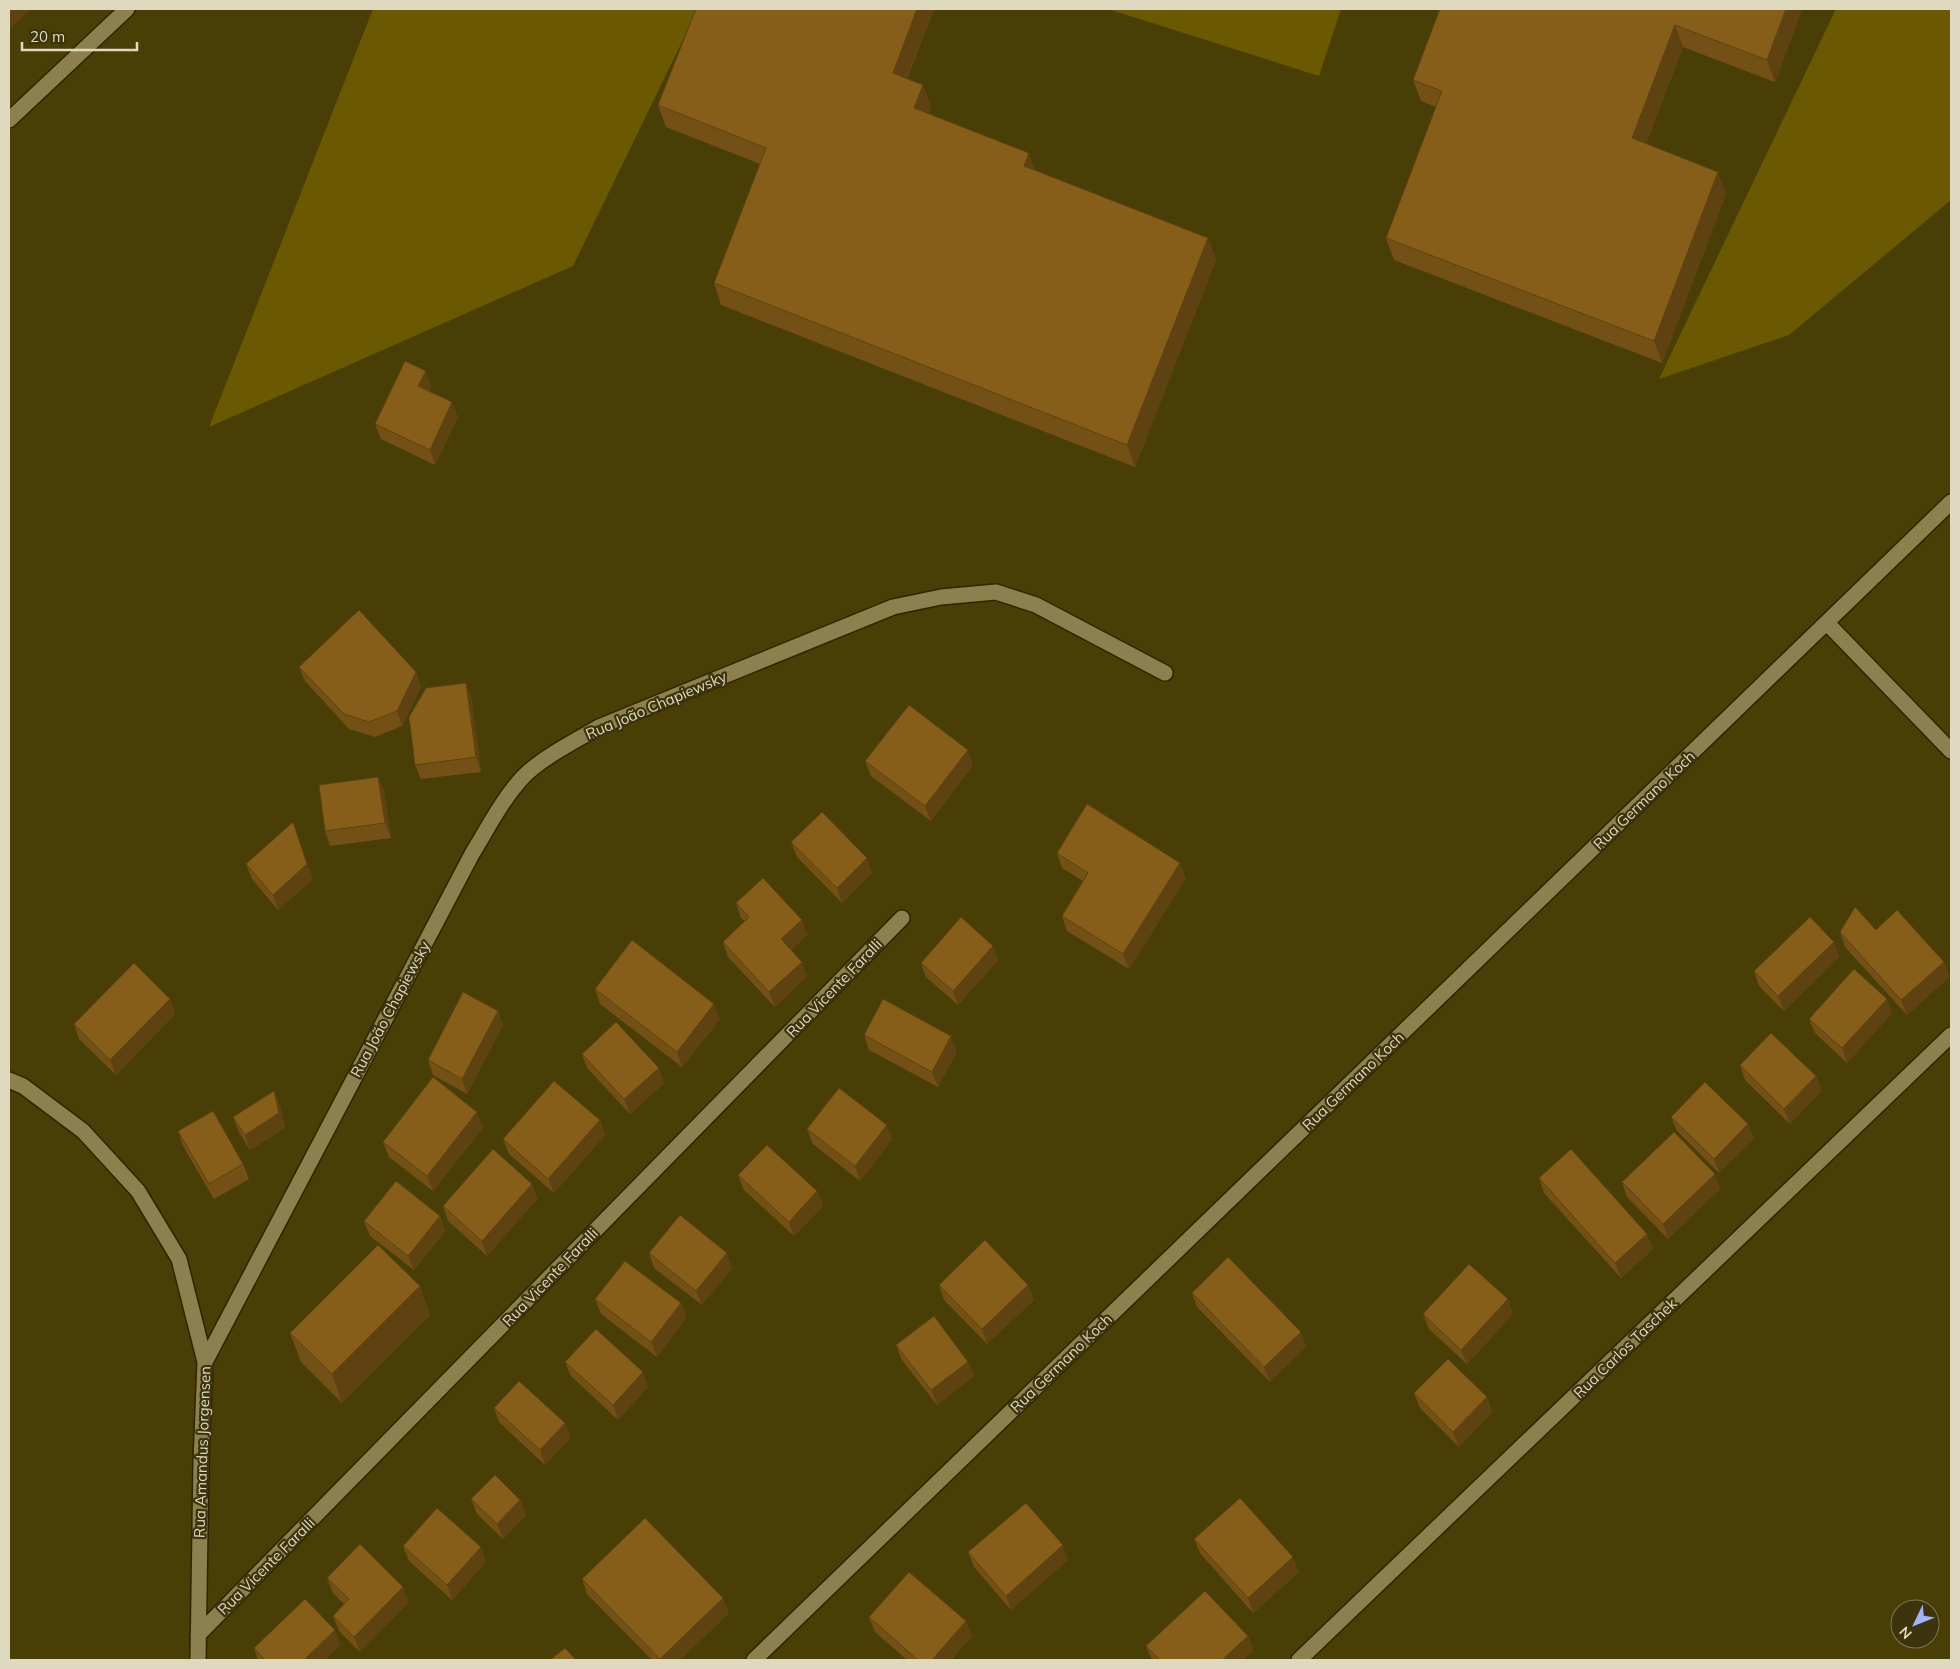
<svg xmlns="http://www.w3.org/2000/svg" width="1960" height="1669" font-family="Mulish,sans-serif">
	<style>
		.green { fill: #6a5902 }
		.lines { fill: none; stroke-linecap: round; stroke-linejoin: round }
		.street-casing { stroke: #2e2500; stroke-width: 18 }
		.street { stroke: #8c804e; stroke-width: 15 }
		.wall { fill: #735116 }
		.shaded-wall { fill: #5e4212 }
		.building { fill: #865e19; stroke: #5e4212 }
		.labels { text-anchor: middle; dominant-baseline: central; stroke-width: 4.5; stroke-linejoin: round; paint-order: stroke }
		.street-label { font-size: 15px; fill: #dfd9bf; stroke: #3d340d }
	</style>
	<rect width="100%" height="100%" fill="#4a3e07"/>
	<path class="green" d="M373 9H698L573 266 209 427Z
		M1108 9H1341L1319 76Z
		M1836 9H1951V200L1789 335 1659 379Z"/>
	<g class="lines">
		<defs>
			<path id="street" d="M9 120 127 9
				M1827 623 1951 751
				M9 1080 23 1086 83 1131 138 1191 179 1259 205 1362 201 1462 198 1660
				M205 1362 472 854C488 828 503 798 524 776 543 757 575 741 599 727L893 607 941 597 996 592 1036 605 1165 673
				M198 1635 902 918
				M754 1660 1951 502
				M1299 1660 1951 1035"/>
		</defs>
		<use href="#street" class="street-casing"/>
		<use href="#street" class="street"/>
	</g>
	<path class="wall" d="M696 9H934L907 79 931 107 928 114 1035 171 1208 238 1216 260 1135 467 721 305 714 283 760 164 666 127 658 105Z
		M1440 9H1802L1775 82 1683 47 1646 144 1726 194 1662 363 1394 260 1386 238 1436 107 1421 101 1413 80Z
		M431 386 429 391 458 417 435 465 381 439 375 424Z
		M299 667 416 672 421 687 402 726 375 737 349 729 305 681Z
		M471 697 481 772 421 779 415 765Z
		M865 761 973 765 931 821 871 776Z
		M378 777 384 792 391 838 330 846 325 831Z
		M791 842 872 873 842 903 797 857Z
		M1057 853 1186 878 1129 969 1067 931 1062 916 1083 881 1062 868Z
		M246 864 313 879 278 910 252 879Z
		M736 903 808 934 791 950 807 976 775 1007 728 957 723 942 745 921 741 918Z
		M1876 930 1944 962 1949 977 1907 1015 1845 947 1840 932Z
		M1834 942 1839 957 1784 1011 1759 986 1754 971Z
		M998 960 958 1005 926 977 921 963Z
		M595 989 720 1019 682 1067 600 1004Z
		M170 999 175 1014 116 1075 79 1039 74 1024Z
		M1887 999 1892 1013 1847 1063 1815 1033 1809 1019Z
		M498 1011 503 1025 467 1094 433 1075 428 1060Z
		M864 1035 957 1051 938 1087 869 1050Z
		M582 1054 664 1083 630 1114 587 1068Z
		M1740 1065 1816 1076 1821 1091 1790 1124 1745 1080Z
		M274 1091 280 1106 285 1128 250 1150 239 1132 233 1117Z
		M1671 1117 1748 1124 1754 1139 1719 1173 1677 1131Z
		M600 1120 605 1135 554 1193 509 1154 503 1139Z
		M483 1127 433 1191 389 1157 383 1142Z
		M807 1129 892 1139 860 1181 813 1144Z
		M178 1131 243 1164 249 1179 214 1199 183 1146Z
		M738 1175 817 1191 823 1206 794 1236 744 1190Z
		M1539 1178 1653 1249 1621 1278 1544 1193Z
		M1622 1182 1720 1189 1668 1239 1627 1197Z
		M532 1184 537 1199 487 1256 448 1221 443 1206Z
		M440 1216 445 1231 414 1270 370 1236 364 1221Z
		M649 1253 732 1268 702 1305 654 1268Z
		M939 1285H1028L1034 1300 987 1344 944 1300Z
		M420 1286 430 1315 342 1403 301 1362 290 1333Z
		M1192 1293 1306 1347 1270 1382 1197 1307Z
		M595 1299 681 1303 686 1318 657 1357 601 1314Z
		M1423 1314H1513L1467 1364 1429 1329Z
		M896 1345 968 1362 974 1376 937 1405 902 1360Z
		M565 1362 648 1387 618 1420 571 1376Z
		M1414 1393 1487 1397 1492 1412 1459 1447 1420 1408Z
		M494 1408 565 1423 570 1438 545 1465 499 1422Z
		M471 1499 520 1500 526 1515 503 1539 477 1514Z
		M1194 1539 1299 1572 1253 1613 1200 1553Z
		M403 1546 486 1562 452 1600 409 1561Z
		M968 1552 1068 1560 1011 1610 974 1567Z
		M327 1578 409 1602 360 1652 339 1631 333 1616 344 1604 333 1593Z
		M582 1579 729 1613 680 1660H652L587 1594Z
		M869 1617 966 1621 972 1636 951 1660H907L875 1632Z
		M335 1630 340 1645 324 1660H258L254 1648Z
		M1248 1636 1253 1651 1243 1660H1152L1146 1646Z"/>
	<path class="shaded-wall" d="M10 9H31L9 30V10Z
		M917 9H934L900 95 893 73Z
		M1786 9H1802L1775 82 1767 60Z
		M1675 25 1683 47 1640 160 1632 138Z
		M923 85 931 107 922 130 914 108Z
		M1029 153 1037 175 1024 166Z
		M1718 172 1726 194 1662 363 1654 341Z
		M1208 238 1216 260 1135 467 1127 445Z
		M426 371 431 386 424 400 418 386Z
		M452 402 458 417 435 465 430 450Z
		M416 672 421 687 402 726 397 711Z
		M466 683 471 697 481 772 476 757Z
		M968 750 973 765 931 821 925 806Z
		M378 777 384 792 391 838 385 823Z
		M298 837 313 879 278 910 273 895Z
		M867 858 872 873 842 903 837 888Z
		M1180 863 1186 878 1129 969 1123 954Z
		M802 920 808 934 787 954 781 939Z
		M1834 942 1839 957 1784 1011 1778 996Z
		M993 946 998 960 958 1005 953 991Z
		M802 962 807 976 775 1007 769 992Z
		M1944 962 1949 977 1907 1015 1901 1000Z
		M170 999 175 1014 116 1075 110 1060Z
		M1887 999 1892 1013 1847 1063 1842 1048Z
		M714 1004 720 1019 682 1067 677 1052Z
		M498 1011 503 1025 467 1094 462 1079Z
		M951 1036 957 1051 938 1087 932 1072Z
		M659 1068 664 1083 630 1114 624 1099Z
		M1816 1076 1821 1091 1790 1124 1784 1109Z
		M274 1091 280 1106 285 1128 250 1150 245 1135Z
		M477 1112 483 1127 433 1191 427 1176Z
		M600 1120 605 1135 554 1193 548 1179Z
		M1748 1124 1754 1139 1719 1173 1714 1159Z
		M887 1125 892 1139 860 1181 855 1166Z
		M1715 1174 1720 1189 1668 1239 1663 1224Z
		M532 1184 537 1199 487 1256 482 1241Z
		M817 1191 823 1206 794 1236 789 1222Z
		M440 1216 445 1231 414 1270 408 1256Z
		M1647 1234 1653 1249 1621 1278 1615 1263Z
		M727 1253 732 1268 702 1305 696 1291Z
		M1028 1285 1034 1300 987 1344 982 1329Z
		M420 1286 430 1315 342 1403 332 1374Z
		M1508 1299 1513 1314 1467 1364 1461 1350Z
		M681 1303 686 1318 657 1357 651 1342Z
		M1301 1332 1306 1347 1270 1382 1264 1367Z
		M968 1362 974 1376 937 1405 931 1390Z
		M643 1372 648 1387 618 1420 613 1405Z
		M1487 1397 1492 1412 1459 1447 1453 1432Z
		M565 1423 570 1438 545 1465 540 1450Z
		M520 1500 526 1515 503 1539 497 1524Z
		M1063 1545 1068 1560 1011 1610 1006 1596Z
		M481 1547 486 1562 452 1600 447 1585Z
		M1293 1557 1299 1572 1253 1613 1248 1598Z
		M403 1587 409 1602 360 1652 354 1637Z
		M723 1598 729 1613 680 1660H660V1659Z
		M966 1621 972 1636 951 1660H932Z
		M335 1630 340 1645 324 1660H304Z
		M1248 1636 1253 1651 1243 1660H1222Z"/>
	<path class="building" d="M696 9H917L893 73 923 85 914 108 1029 153 1024 166 1208 238 1127 445 714 283 766 148 658 105Z
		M1440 9H1786L1767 60 1675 25 1632 138 1718 172 1654 341 1386 238 1442 91 1413 80Z
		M405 361 426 371 418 386 452 402 430 450 375 424Z
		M359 610 416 672 397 711 369 722 344 714 299 667Z
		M466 683 476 757 415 765 409 717 426 688Z
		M909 705 968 750 925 806 865 761Z
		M378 777 385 823 325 831 319 785Z
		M1087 804 1180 863 1123 954 1062 916 1088 873 1057 853Z
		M822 812 867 858 837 888 791 842Z
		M293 822 307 864 273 895 246 864Z
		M763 878 802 920 781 939 802 962 769 992 723 942 749 917 736 903Z
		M1855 907 1876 930 1897 910 1944 962 1901 1000 1840 932Z
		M961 917 993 946 953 991 921 963Z
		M1810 917 1834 942 1778 996 1754 971Z
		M632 940 714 1004 677 1052 595 989Z
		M134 963 170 999 110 1060 74 1024Z
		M1854 969 1887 999 1842 1048 1809 1019Z
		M463 992 498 1011 462 1079 428 1060Z
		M883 999 951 1036 932 1072 864 1035Z
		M616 1022 659 1068 624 1099 582 1054Z
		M1771 1033 1816 1076 1784 1109 1740 1065Z
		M433 1077 477 1112 427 1176 383 1142Z
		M554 1081 600 1120 548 1179 503 1139Z
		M1705 1082 1748 1124 1714 1159 1671 1117Z
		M839 1088 887 1125 855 1166 807 1129Z
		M274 1091 279 1113 245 1135 233 1117Z
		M213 1111 243 1164 209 1184 178 1131Z
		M1674 1132 1715 1174 1663 1224 1622 1182Z
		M767 1145 817 1191 789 1222 738 1175Z
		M493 1149 532 1184 482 1241 443 1206Z
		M1571 1149 1647 1234 1615 1263 1539 1178Z
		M396 1181 440 1216 408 1256 364 1221Z
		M680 1215 727 1253 696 1291 649 1253Z
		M985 1240 1028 1285 982 1329 939 1285Z
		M378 1245 420 1286 332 1374 290 1333Z
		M1228 1257 1301 1332 1264 1367 1192 1293Z
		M625 1261 681 1303 651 1342 595 1299Z
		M1469 1264 1508 1299 1461 1350 1423 1314Z
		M934 1316 968 1362 931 1390 896 1345Z
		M596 1329 643 1372 613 1405 565 1362Z
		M1448 1359 1487 1397 1453 1432 1414 1393Z
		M519 1381 565 1423 540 1450 494 1408Z
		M495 1475 520 1500 497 1524 471 1499Z
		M1240 1498 1293 1557 1248 1598 1194 1539Z
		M1026 1503 1063 1545 1006 1596 968 1552Z
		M437 1508 481 1547 447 1585 403 1546Z
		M645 1518 723 1598 660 1659 582 1579Z
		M360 1544 403 1587 354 1637 333 1616 349 1599 327 1578Z
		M909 1572 966 1621 932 1660H918L869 1617Z
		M1205 1591 1248 1636 1222 1660H1160L1146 1646Z
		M305 1599 335 1630 304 1660H265L254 1648Z
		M565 1648 576 1660H550Z"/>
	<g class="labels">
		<g class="street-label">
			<text transform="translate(656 705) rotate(-23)">Rua João Chapiewsky</text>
			<text transform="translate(1644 800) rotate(-44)">Rua Germano Koch</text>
			<text transform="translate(834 988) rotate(-46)">Rua Vicente Faralli</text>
			<text transform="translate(390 1009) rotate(-62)">Rua João Chapiewsky</text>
			<text transform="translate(1353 1081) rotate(-44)">Rua Germano Koch</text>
			<text transform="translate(550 1277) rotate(-46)">Rua Vicente Faralli</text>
			<text transform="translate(1625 1348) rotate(-44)">Rua Carlos Taschek</text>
			<text transform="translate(1061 1363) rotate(-44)">Rua Germano Koch</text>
			<text transform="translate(202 1452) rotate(-88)">Rua Amandus Jorgensen</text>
			<text transform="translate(266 1566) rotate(-45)">Rua Vicente Faralli</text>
		</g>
	</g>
	<rect width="1960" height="1669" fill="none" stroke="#dfd9bf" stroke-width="20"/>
	<g transform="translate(1915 1624) rotate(227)"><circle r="24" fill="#3d340d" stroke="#7e7654"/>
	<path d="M0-4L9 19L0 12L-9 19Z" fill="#a4b1fc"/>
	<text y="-8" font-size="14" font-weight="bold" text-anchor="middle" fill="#dfd9bf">N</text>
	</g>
	<path d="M22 42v8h115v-8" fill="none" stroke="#dfd9bf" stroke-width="2.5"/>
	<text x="30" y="42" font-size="15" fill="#dfd9bf" stroke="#3d340d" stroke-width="4" paint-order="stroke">20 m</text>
</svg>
